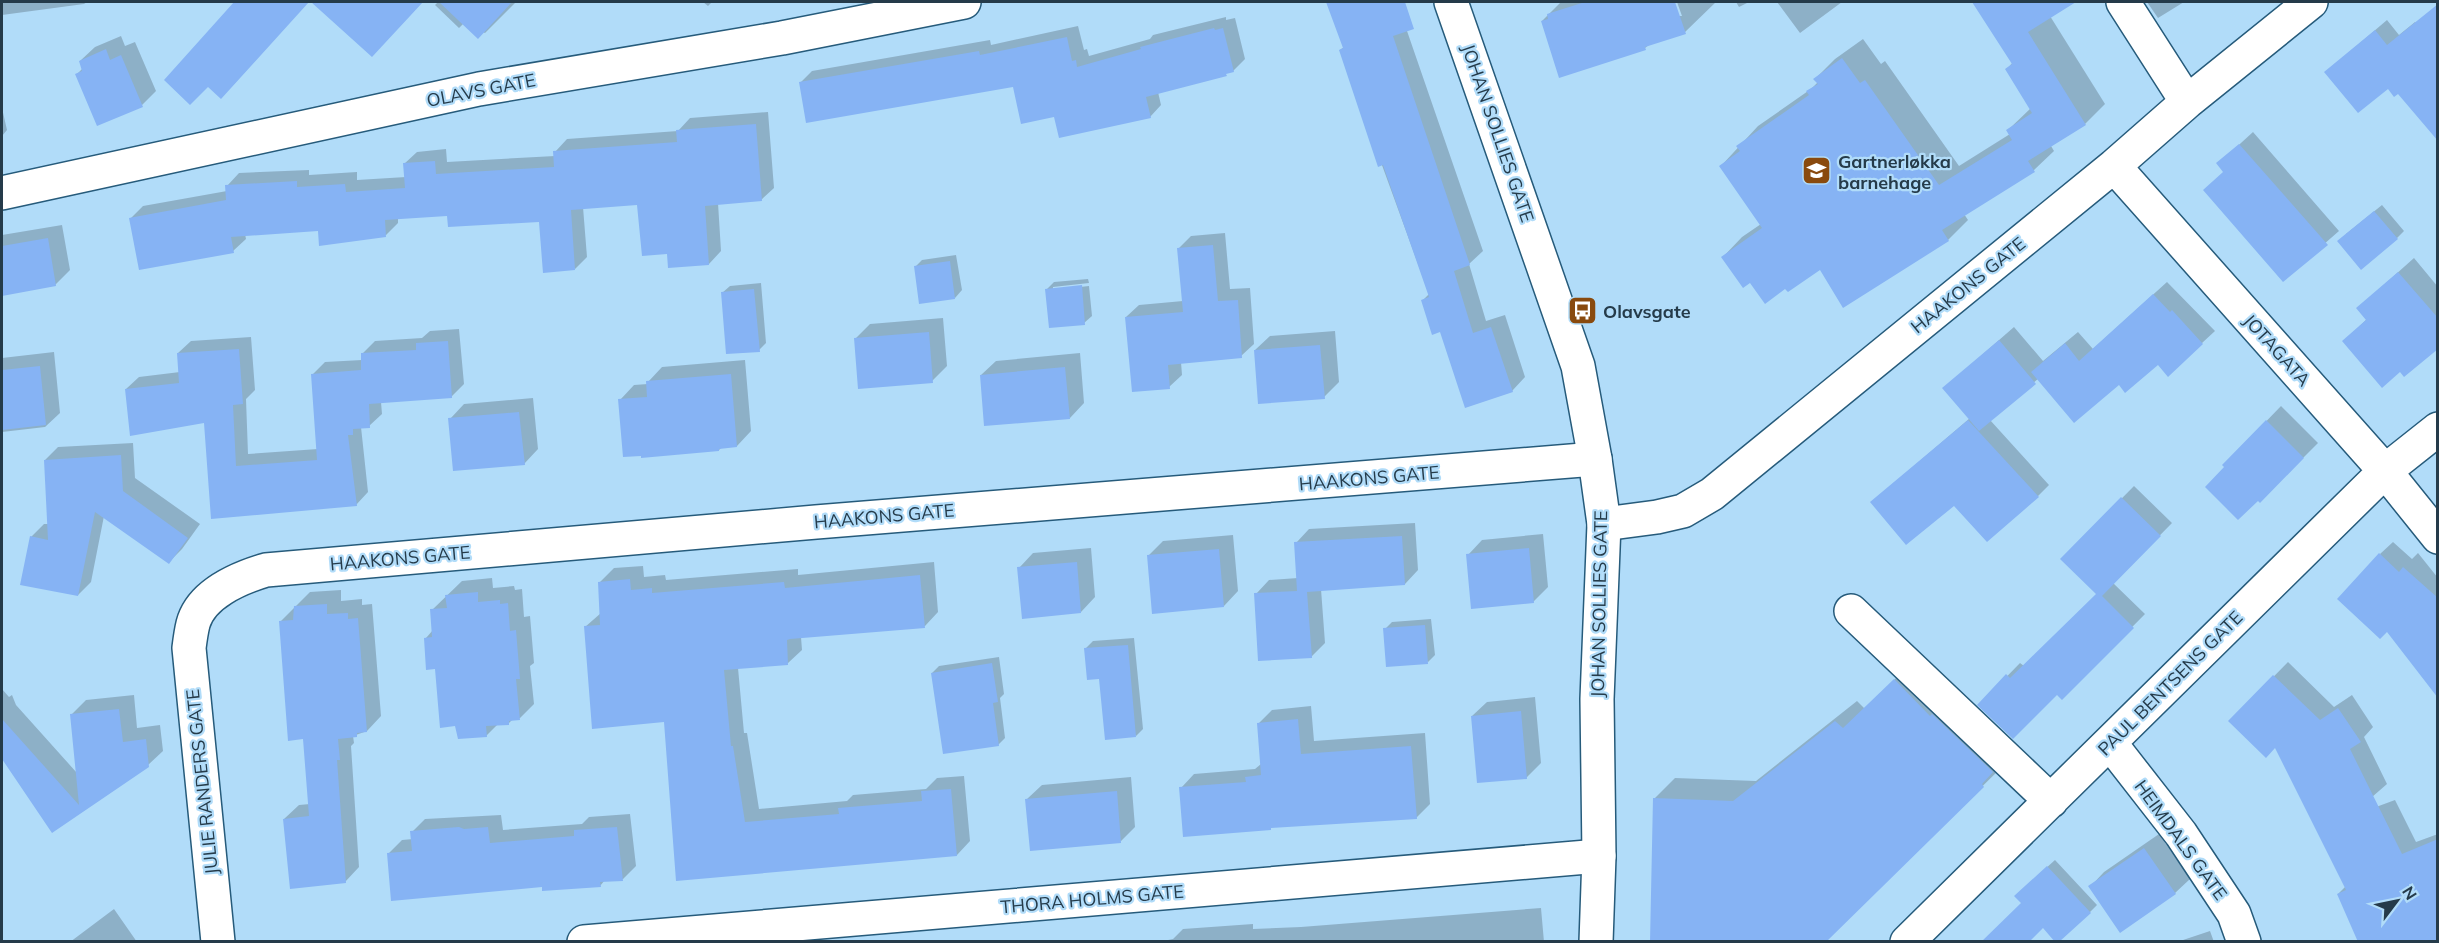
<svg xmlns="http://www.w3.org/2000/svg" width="2439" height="943" font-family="Mulish,sans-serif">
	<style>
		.shadow { fill: #0003 }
		.building { fill: #86b3f4 }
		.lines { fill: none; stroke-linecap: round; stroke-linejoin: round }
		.minor-casing { stroke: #265b7b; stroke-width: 36 }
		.major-casing { stroke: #265b7b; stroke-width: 36 }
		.minor { stroke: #fff; stroke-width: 33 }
		.major { stroke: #fff; stroke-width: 33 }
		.labels { text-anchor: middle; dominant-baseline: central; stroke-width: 4.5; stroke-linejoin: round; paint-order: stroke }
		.street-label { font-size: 18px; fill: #253b4a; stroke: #b1dcf9 }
		.poi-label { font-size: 18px; font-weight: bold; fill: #253b4a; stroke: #b1dcf9; text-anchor: start }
	</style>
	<rect width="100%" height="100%" fill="#b1dcf9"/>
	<path class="shadow" d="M2 2H87L84 4 2 15Z
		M236 2H308L233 85H208L166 80Z
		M313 2H406L415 10 372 55Z
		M438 2H516L485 33 464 23 459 28 435 5Z
		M703 2H712L708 6Z
		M1328 2H1397L1483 251 1469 264 1486 321 1505 315 1525 377 1512 391 1441 330 1422 301 1429 294 1340 50 1344 47Z
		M1561 2H1674L1678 16H1682L1677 2H1716L1685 32 1650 44 1645 48 1542 21Z
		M1736 2H1749L1739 7Z
		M1777 2H1842L1800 33Z
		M1973 2H2066L2050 16 2105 104 2085 124 2051 146 2054 151 2034 170 1964 214 1968 220 1948 240 1844 306 1820 268 1786 287 1751 281 1723 257 1742 237 1761 224 1721 166 1758 126 1811 89 1818 82 1815 79 1835 59 1863 39 1881 64 1885 61 1959 166 2010 134 2008 130 2031 108 2007 69 2013 62Z
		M2147 2H2184L2158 18Z
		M1226 17V20L1235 18 1245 59 1233 71 1158 92 1161 105 1150 117 1055 115 1014 85 800 83 812 71 990 40 991 45 1078 26 1084 50 1087 49 1089 56 1150 39 1153 35Z
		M2387 20 2399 35 2415 22 2438 50 2398 91 2388 87 2326 72Z
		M121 36 125 46 135 42 156 91 142 105 76 75 83 68 80 61 95 47Z
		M2 108 7 130 2 136Z
		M768 112 774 188 761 200 718 203 721 251 709 264 668 252 638 203 583 207 587 257 575 269 540 220 449 214 398 218V223L386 235 320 230 245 234 246 239 233 251 131 218 143 206 227 191V186L239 173 309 170V175L357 172V180L406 177 404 164 417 152 446 149 447 162 555 156V152L567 139 678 131 690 118Z
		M2253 132 2339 231 2283 280 2225 171 2218 164Z
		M2382 205 2404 231 2397 238 2346 234Z
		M62 225 70 270 55 285 2 294V235Z
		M1225 233 1230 289 1250 288 1254 344 1241 356 1181 362 1182 375 1169 387 1126 317 1139 305 1183 301 1179 248 1191 236Z
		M956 255 962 290 955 298 915 267 922 260Z
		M2414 258 2438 287V347L2401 370 2344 341 2367 319 2358 308Z
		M1088 279 1089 283 1053 287V290L1089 286 1092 316 1084 323 1047 289 1054 282Z
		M2167 282 2215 331 2202 343 2119 383 2039 378 1990 420 2049 485 2038 496 1954 504 1872 502 1970 418 1944 388 2014 327 2043 361 2078 332 2093 349Z
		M761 283 766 343 759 350 722 293 730 286Z
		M943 318 947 366 932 381 855 339 870 324Z
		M459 329 464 384 451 397 381 402 382 414 369 426 361 427 368 492 356 505 212 517 205 422 126 389 139 377 180 372 178 353 191 341 251 337 255 390 246 399 248 454 318 449 312 375 325 362 362 360V354L375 341 422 338 430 331Z
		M1335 331 1339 382 1324 397 1255 350 1270 336Z
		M54 352 60 413 45 427 2 432V358Z
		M1080 353 1084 403 1070 418 981 375 996 361Z
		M745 360 751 431 737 446 722 447 719 450 620 400 634 385 648 384V382L662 367Z
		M533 398 538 449 524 464 450 419 464 404Z
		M2281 406 2318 443 2260 501 2224 465Z
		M133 443 135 478 200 524 182 549 169 562 104 516 91 582 78 595 31 537 44 524H49L45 460 58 447Z
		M2134 486 2172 523 2113 583 2145 614 2062 698 2057 693 1979 705 2020 663 2024 666 2098 594 2062 559Z
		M1415 523 1418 570 1405 584 1321 589 1325 643 1311 657 1256 594 1269 580 1298 578 1296 543 1309 529Z
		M1543 534 1548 587 1533 602 1468 555 1482 540Z
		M1233 535 1238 591 1224 606 1148 556 1163 541Z
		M2393 542 2412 559 2418 553 2438 578V696L2380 554Z
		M1091 548 1095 597 1081 612 1019 568 1033 553Z
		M934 562 938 612 925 626 801 637 802 650 788 663 738 668 744 733H747L759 809 847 801 853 795 926 789 937 778 964 776 970 841 957 855 677 879 665 720 585 627 601 613 600 582 614 568 643 566 644 577 665 575 666 580 798 569V575Z
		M492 578 493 588 514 586 515 590 522 589 524 617 530 616 534 663 530 666 534 704 520 718 513 719 509 723 498 724 486 736 456 725 426 638 433 630 432 610 462 581Z
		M341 590V601L362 599V605L372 604 381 716 367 731 353 736 354 743 351 746 359 867 345 882 284 819 299 805 310 804 304 738 280 622 310 592Z
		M1431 619 1435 655 1428 662 1385 629 1392 622Z
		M1134 638 1143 729 1136 736 1100 677 1086 648 1093 641Z
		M999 657 1004 694 1000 698 1005 738 998 745 932 673 939 666Z
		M1915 659 2004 765 1824 942 1654 799 1675 778 1756 781 1857 701 1865 709Z
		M2288 662 2334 707 2352 695 2373 727 2364 737 2387 784 2349 817 2395 800 2416 842 2438 834V877L2338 894 2346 886 2276 746 2230 721Z
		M2 689 9 697 12 695 16 705 77 773 71 715 86 700 134 695 137 728 160 725 163 751 148 765 53 831 2 757Z
		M1535 697 1541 763 1526 778 1472 716 1487 702Z
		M1311 706 1314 741 1425 733 1430 804 1416 818 1273 826 1270 829 1181 788 1194 774 1255 769 1261 764 1258 724 1272 710Z
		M1131 777 1135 827 1121 841 1027 799 1042 785Z
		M630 814 636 866 623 879 605 880 600 886 544 885 389 853 402 840 413 839 412 832 425 819 501 815 503 830 582 824 589 817Z
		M2159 834 2190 879 2175 893 2090 887 2104 872Z
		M2055 860 2097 905 2090 912 2043 926 2022 903 2023 889Z
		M1541 908 1544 942H1158L1173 939 1183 929 1253 924V929L1301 927Z
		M114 909 137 942H70Z
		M2210 931 2214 942H2177Z"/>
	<path class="building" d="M234 2H309L221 99 208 87 190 105 164 80Z
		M311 2H423L372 57Z
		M439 2H512L478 39Z
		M1326 2H1405L1414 29 1393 36 1470 265 1454 271 1473 333 1491 327 1513 392 1465 408 1440 332 1432 335 1421 300 1429 297 1383 165 1378 167 1339 50 1343 48Z
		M1585 2H1675L1686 34 1645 47 1646 50 1559 78 1541 21 1548 19 1547 14Z
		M1972 2H2076L2028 32 2086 125 2028 161 2035 172 1942 230 1949 241 1843 308 1820 270 1788 292 1785 289 1765 304 1750 283 1743 288 1721 257 1762 228 1719 166 1740 151 1736 146 1809 95 1806 91 1818 84 1813 79 1842 58 1860 83 1865 80 1939 185 2012 140 2006 130 2032 113 2005 69 2012 64Z
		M2438 4V141L2398 94 2394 97 2388 89 2358 113 2324 72 2375 30 2387 45Z
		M1214 28 1215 30 1223 28 1234 72 1226 74 1227 76 1146 97 1151 118 1059 138 1054 117 1021 124 1013 87 806 123 799 82 979 51 980 55 1067 37 1072 61 1076 60 1077 67 1141 49 1140 47Z
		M106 49 110 60 121 55 143 107 97 126 75 74 82 71 79 61Z
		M756 124 762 201 705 206 709 265 668 268 667 254 642 256 637 205 571 210 575 270 543 273 539 222 448 227 447 216 385 220 386 237 319 246 318 231 231 237 234 253 139 270 129 218 226 200 225 185 297 181V187L345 184 346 192 405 188 403 163 435 161 436 174 554 167 553 151 677 142 676 130Z
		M2239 144 2328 245 2283 282 2203 190 2223 172 2216 163Z
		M2374 211 2398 239 2361 270 2337 241Z
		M48 238 56 286 2 296V246Z
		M1213 245 1218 301 1238 300 1242 358 1168 365 1170 389 1132 392 1125 317 1183 312 1177 248Z
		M950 261 955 299 919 304 914 266Z
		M2398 272 2438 318V349L2404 377 2400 372 2382 388 2342 341 2366 320 2356 308Z
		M1082 285 1085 325 1049 328 1045 289Z
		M754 289 760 352 726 354 721 292Z
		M2153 294 2170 312 2172 310 2203 344 2168 377 2158 365 2125 393 2119 385 2074 423 2031 372 2065 343 2079 361Z
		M929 332 933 383 858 389 854 338Z
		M1999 340 2036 384 1979 431 1942 388Z
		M448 341 452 398 369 404 370 428 353 429V435H348L357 506 211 519 204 423 130 436 125 389 179 383 177 353 239 349 243 404 233 405 236 466 317 460 311 374 361 370V353L416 350V343Z
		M1320 345 1325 399 1258 404 1254 350Z
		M40 366 46 425 2 430V370Z
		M1065 367 1070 419 984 426 980 375Z
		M731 374 737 447 719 449V451L641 458V456L623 457 618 399 647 397 646 381Z
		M519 412 525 465 453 471 448 418Z
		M1968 420 2039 497 1987 542 1954 506 1906 545 1870 502Z
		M2266 420 2304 458 2260 503 2258 501 2238 520 2205 487 2224 467 2222 465Z
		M121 455 123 491 188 538 169 564 95 512 78 596 20 585 30 536 48 540 44 460Z
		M2121 497 2161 536 2102 596 2134 628 2062 700 2057 695 2013 739 1977 705 2006 674 2010 678 2096 594 2060 559Z
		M1402 536 1405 585 1307 592 1312 658 1258 661 1254 593 1297 591 1294 542Z
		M1529 548 1534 603 1471 609 1466 554Z
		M1219 549 1224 607 1152 614 1147 555Z
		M2379 553 2399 572 2403 567 2438 598V698L2387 632 2380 639 2337 599Z
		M1077 562 1081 613 1022 619 1017 567Z
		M920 575 925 628 790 639 787 640 788 665 724 670 731 746H733L745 822 839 814 838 808 922 801 921 791 951 789 957 856 676 881 664 722 592 729 584 626 600 625 598 582 630 579 631 590 652 588V593L784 582 785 588Z
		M478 592V602L500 600V604L508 603 510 631 516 630 520 679H516L520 720 509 721V725L486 726 487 737 458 739 455 726 440 728 435 669 426 670 424 638 432 637 430 609 447 608 445 595Z
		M327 604V614L348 613V619L358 618 367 732 357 733V737L338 739 340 760H337L346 883 290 889 283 819 309 816 303 739 288 741 279 621 293 620 294 606Z
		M1425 625 1428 664 1386 667 1383 628Z
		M1128 645 1136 737 1105 740 1099 679 1087 680 1084 648Z
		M992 663 998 702 993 703 999 746 943 754 931 673Z
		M2273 675 2320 720 2338 708 2361 742 2350 749 2402 854 2438 839V942H2358L2337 894 2346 890 2275 748 2266 758 2228 721Z
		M1894 679 1930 716 1932 714 1993 772 1982 784 1984 787 1826 942H1650L1653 798 1733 801 1835 721 1843 728Z
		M119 709 123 742 146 739 149 767 52 833 2 759V719L79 805 70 714Z
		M1521 711 1527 779 1477 783 1471 716Z
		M1298 719 1301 754 1411 746 1417 819 1271 828V830L1183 837 1179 787 1246 782 1245 777 1261 775 1257 723Z
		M1117 791 1121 843 1030 851 1025 799Z
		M459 827 464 829 488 827 490 843 574 836V830L617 827 623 881 600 882 601 887 542 891V887L391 901 387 853 412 851 410 831Z
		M2144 848 2176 894 2120 933 2088 886Z
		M2047 866 2091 913 2059 942H2055L2043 928 2029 942H1981L2021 903 2014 896Z"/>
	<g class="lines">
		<defs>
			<path id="minor" d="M2123 2 2187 102
				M2114 166 2385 471 2438 537
				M2 193 479 89 782 38 964 2
				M1604 524 1657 517 1683 511 1712 494 2114 166 2187 102 2311 2
				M1851 611 2051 801
				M2110 743 2181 834 2234 914 2244 942
				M218 942 189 648C190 640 191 632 193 624 201 594 239 578 266 570L816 522 1595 459
				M584 942 1599 856
				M1907 942 2385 471 2438 429"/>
			<path id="major" d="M1451 2 1578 366 1595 459 1604 524 1597 699 1599 856 1596 942"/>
		</defs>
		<use href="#minor" class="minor-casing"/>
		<use href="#major" class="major-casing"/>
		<use href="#minor" class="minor"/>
		<use href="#major" class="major"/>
	</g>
	<defs>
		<symbol id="school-square" viewBox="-11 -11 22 22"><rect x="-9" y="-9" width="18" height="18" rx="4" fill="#894a0e" stroke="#b1dcf9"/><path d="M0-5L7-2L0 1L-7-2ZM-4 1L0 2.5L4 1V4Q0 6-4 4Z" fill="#fff"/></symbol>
		<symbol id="bus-square" viewBox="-11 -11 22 22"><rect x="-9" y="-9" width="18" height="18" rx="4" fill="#894a0e" stroke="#b1dcf9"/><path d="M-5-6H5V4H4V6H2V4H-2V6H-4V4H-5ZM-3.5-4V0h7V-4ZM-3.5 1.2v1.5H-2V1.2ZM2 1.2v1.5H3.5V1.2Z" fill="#fff"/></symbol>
	</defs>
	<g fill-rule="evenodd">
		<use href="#school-square" x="1800" y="154" width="33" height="33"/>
		<use href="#bus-square" x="1566" y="294" width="33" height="33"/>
	</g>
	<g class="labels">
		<g class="street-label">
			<text transform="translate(481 90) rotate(-11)">OLAVS GATE</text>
			<text transform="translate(1498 133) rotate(71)">JOHAN SOLLIES GATE</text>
			<text transform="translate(1968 285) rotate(-39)">HAAKONS GATE</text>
			<text transform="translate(2277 350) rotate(48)">JOTAGATA</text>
			<text transform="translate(1369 478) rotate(-5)">HAAKONS GATE</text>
			<text transform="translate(884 516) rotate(-5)">HAAKONS GATE</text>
			<text transform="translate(400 558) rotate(-5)">HAAKONS GATE</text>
			<text transform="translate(1599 604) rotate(-89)">JOHAN SOLLIES GATE</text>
			<text transform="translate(2170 683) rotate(-45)">PAUL BENTSENS GATE</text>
			<text transform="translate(202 782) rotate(-96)">JULIE RANDERS GATE</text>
			<text transform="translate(2181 840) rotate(54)">HEIMDALS GATE</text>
			<text transform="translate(1092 899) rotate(-5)">THORA HOLMS GATE</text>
		</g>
		<g class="poi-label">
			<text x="1838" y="161">Gartnerløkka<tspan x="1838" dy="21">barnehage</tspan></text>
			<text x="1603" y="311">Olavsgate</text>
		</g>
	</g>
	<rect width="2439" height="943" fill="none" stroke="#253b4a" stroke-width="6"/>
	<g transform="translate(2397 901) rotate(58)" stroke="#b1dcf9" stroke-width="4.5" paint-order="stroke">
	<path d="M0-4.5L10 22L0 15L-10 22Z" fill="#253b4a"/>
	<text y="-9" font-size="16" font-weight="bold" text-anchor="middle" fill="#253b4a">N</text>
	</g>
</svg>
